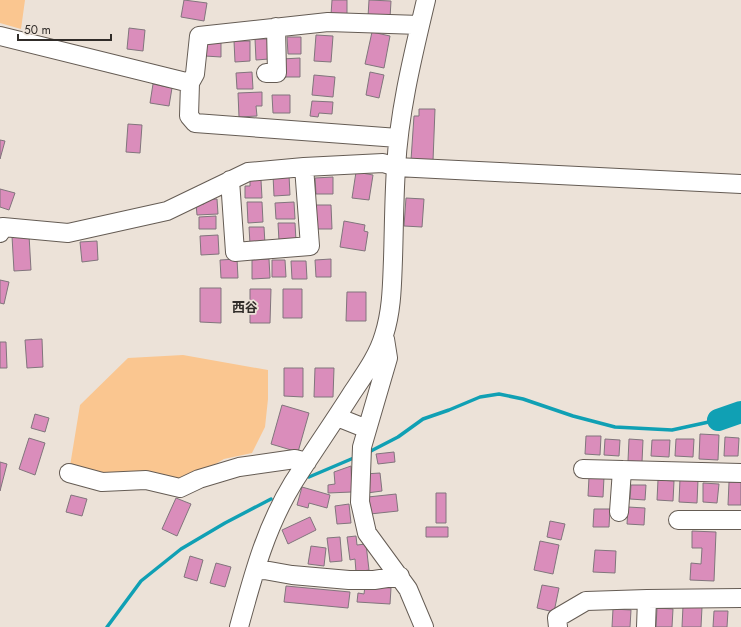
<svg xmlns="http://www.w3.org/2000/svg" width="741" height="627" font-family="Jost,'Noto Sans JP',sans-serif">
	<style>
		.green { fill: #fac690 }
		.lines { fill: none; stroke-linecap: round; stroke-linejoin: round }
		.stream { stroke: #10a0b4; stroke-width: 3.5 }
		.river { stroke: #10a0b4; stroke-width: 22 }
		.building { fill: #da8dbb; stroke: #81757c }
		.minor-casing { stroke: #655c54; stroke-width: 20 }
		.minor { stroke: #fff; stroke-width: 18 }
		.labels { text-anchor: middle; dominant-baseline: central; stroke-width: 3.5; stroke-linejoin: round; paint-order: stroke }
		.neighbourhood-label { font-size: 13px; font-weight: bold; fill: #302c29; stroke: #ece2d8 }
	</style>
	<rect width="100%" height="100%" fill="#ece2d8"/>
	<path class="green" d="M0 0H25L21 29 0 23Z
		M183 355 268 370V399L265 427 252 453 224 459 171 490 70 466 80 405 128 358Z"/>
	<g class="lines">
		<path class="stream" d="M367 453 398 437 423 419 449 410 480 397 499 394 523 399 573 416 615 427 672 430 718 420
			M309 477 356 457
			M107 627 141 581 181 549 225 523 271 499"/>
		<path class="river" d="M718 420 741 412"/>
	</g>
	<path class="building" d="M184 0 207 3 204 21 181 17Z
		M332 0H347V15H331Z
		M369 0 391 1 390 18 368 17Z
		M129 28 145 30 143 51 127 49Z
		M372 32 390 36 384 68 365 64Z
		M316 35 333 36 331 62 314 61Z
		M287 37H301V54H288Z
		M206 38H221V57L205 56Z
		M255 39H268L269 59 256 60Z
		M234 41H250V61L235 62Z
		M300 58V77H283L282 59Z
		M252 72 253 89H237L236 73Z
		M370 72 384 75 379 98 366 95Z
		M314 75 335 77 333 97 312 95Z
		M153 84 172 88 169 106 150 103Z
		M262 92V106H256L257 116 239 117 238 93Z
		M272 95H290V113H273Z
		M312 101 333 102 332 114 319 113 318 117 310 116Z
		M419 109H435L433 161 411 160 414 116H419Z
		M128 124 142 125 140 153 126 152Z
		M0 140 5 141 0 159Z
		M356 172 373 175 369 200 352 198Z
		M273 175H289L290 195 274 196Z
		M333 177V194H316L315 178Z
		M250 180H261L262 198H245V186H250Z
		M0 189 15 193 9 210 0 207Z
		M406 198 424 199 422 227 404 226Z
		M217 199 218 214 197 215 196 204H204V200Z
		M247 202H262L263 222 248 223Z
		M294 202 295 219H276L275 203Z
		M315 205H331L332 229H316Z
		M216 216V229H199V217Z
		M344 221 365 225 364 231 368 232 365 251 340 247Z
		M278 223H295L296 241H279Z
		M249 227H264L265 244H250Z
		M29 235 31 270 14 271 12 236Z
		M218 235 219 254 201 255 200 236Z
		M97 241 98 260 82 262 80 242Z
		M237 259 238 278H221L220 260Z
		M269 259 270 278 252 279V260Z
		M331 259V277H316L315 260Z
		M272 260H285L286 277H272Z
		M291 261H306L307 279H292Z
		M0 280 9 282 4 304 0 303Z
		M200 288H221V323L200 322Z
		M250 289H271L270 323H250Z
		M283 289H302V318H283Z
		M347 292H366V321H346Z
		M42 339 43 367 27 368 25 340Z
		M0 342H6L7 368H0Z
		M284 368H303V397L284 396Z
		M315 368H334L333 397H314Z
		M282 405 309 413 298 452 271 444Z
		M35 414 49 418 45 432 31 428Z
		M700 434 719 435 718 460 699 459Z
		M586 436H601L600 455 585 454Z
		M725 437 739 438 738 456H724Z
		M29 438 45 443 35 475 19 469Z
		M605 439 620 440 619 456 604 455Z
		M629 439 643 440 642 462 628 461Z
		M676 439H694L693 457 675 456Z
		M652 440H670L669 457 651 456Z
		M394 452 395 462 378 464 376 454Z
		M0 462 7 464 0 491Z
		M351 466 352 492 328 493V485L335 484 334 472Z
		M380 473 382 491 367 493 364 474Z
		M589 477H604L603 497 588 496Z
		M680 479 698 480 697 503 679 502Z
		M658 480 674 481 673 501 657 500Z
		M729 482H741V505H728Z
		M703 483 719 484 717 503 703 502Z
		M631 485H646L645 500 630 499Z
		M302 487 330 495 327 508 309 503 308 508 297 505Z
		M436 493H446V523H436Z
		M396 494 398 511 370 514 368 497Z
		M71 495 87 499 82 516 66 512Z
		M176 498 191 504 177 536 162 529Z
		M349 504 351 523 337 524 335 506Z
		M628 507 645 508 644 525 627 524Z
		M594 509H610L609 527H593Z
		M310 517 316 530 288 544 282 530Z
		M550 521 565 524 561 540 547 537Z
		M426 527H448V537H426Z
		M692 531 716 532 714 581 690 580 691 563 701 564 702 548H692Z
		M356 536 357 545 366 544 369 570 356 572 355 559 350 560 347 537Z
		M340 537 342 561 330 562 327 538Z
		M540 541 559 545 553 574 534 570Z
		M311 546 326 548 324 566 308 564Z
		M595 550 616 551 615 573 593 572Z
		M190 556 203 560 197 581 184 577Z
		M216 563 231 567 225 587 210 583Z
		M542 585 559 588 554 612 537 608Z
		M286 586 350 592 348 608 284 602Z
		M365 586 391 588 390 604 357 602 358 593 364 594Z
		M683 606 702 607 701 627H682Z
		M657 608 673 609 672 627H656Z
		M613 609 631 610 630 627H612Z
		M714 611H728L727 627H713Z"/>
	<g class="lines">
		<defs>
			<path id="minor" d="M0 36 190 83 189 116 195 123 398 138
				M266 73H277L276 27
				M190 83 195 74 199 36 328 22 420 25
				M230 180 235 252 310 246 304 167
				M0 233 3 227 68 233 167 211 248 172 304 167 383 163 396 167 741 184
				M385 339 388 358 362 447 360 502 367 533 408 589 424 627
				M337 417 367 429
				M583 469 741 473
				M69 473 102 482 146 480 180 488 199 479 239 467 295 459 307 462
				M619 512 622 470
				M678 520H741
				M255 571 264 570 292 575 349 580H374L400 576
				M239 627C253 576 265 529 293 483 312 453 333 423 352 393 364 375 378 356 384 335 392 310 392 284 393 259 394 228 394 198 396 168 399 111 413 55 426 0
				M558 627 557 618 586 601 647 599 741 598
				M646 627 647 599"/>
		</defs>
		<use href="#minor" class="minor-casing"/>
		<use href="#minor" class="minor"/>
	</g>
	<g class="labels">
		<g class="neighbourhood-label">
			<text x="245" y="307">西谷</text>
		</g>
	</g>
	<path d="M18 34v6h93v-6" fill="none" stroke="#302c29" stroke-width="2"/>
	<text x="24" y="34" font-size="12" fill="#302c29" stroke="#ece2d8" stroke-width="3" paint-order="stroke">50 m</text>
</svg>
